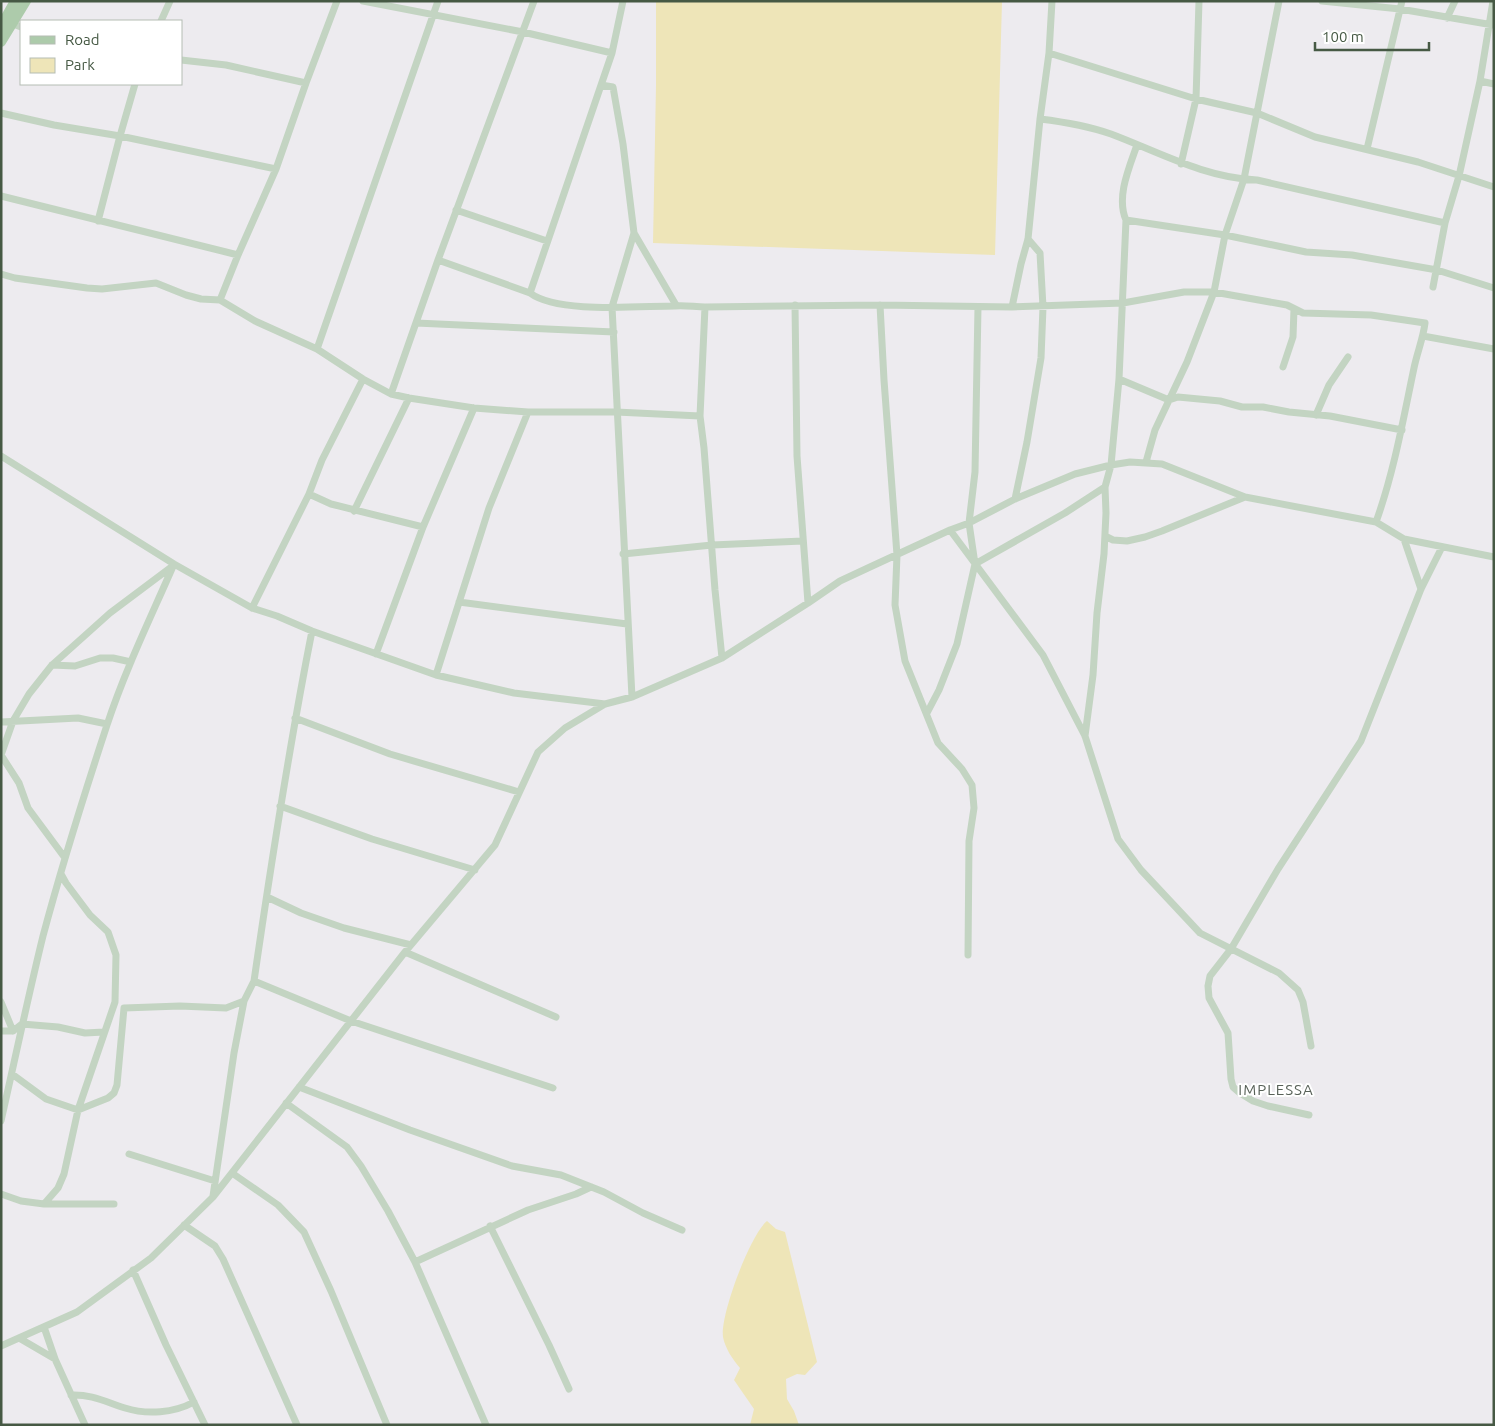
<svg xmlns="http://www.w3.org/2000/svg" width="1495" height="1426" font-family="Ubuntu,sans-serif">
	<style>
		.green { fill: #eee5b8 }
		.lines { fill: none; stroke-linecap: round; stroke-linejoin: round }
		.minor { stroke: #c3d4c2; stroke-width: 7 }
		.primary { stroke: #adcbab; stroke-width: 10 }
		.labels { text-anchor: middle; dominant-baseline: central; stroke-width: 4; stroke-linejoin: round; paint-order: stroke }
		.quarter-label { font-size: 15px; letter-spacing: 1px; fill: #586158; stroke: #fff }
	</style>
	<rect width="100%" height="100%" fill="#edebef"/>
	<path class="green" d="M656 1H1002L995 255 653 243 656 85Z
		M767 1221 776 1229 785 1232 817 1362 805 1375 797 1374 786 1379 787 1399 794 1411 799 1425H750L754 1409 734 1380 740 1368C733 1360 725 1348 723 1337 720 1315 750 1235 767 1221Z"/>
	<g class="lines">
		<path class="minor" d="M363 1 523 32 612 53
			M1322 1 1400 9 1493 25
			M1447 18 1455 1
			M161 21 170 1
			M13 24 21 27
			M1049 53 1196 99 1257 113 1315 137 1418 162 1494 187
			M181 60 226 65 306 83
			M1480 81 1494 84
			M601 85 613 87 623 144 634 233 612 307 632 697
			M1 113 54 125 120 136 276 169
			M1040 119C1065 122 1088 126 1111 134 1159 152 1205 178 1257 180L1445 223
			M1367 149 1402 1
			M1181 164 1196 99 1199 1
			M1 196 238 255
			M456 210 547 241
			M1126 220 1225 235 1306 252 1352 255 1437 270 1494 288
			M98 221 120 136 135 84
			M634 233 676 305
			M438 260 530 293C558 314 639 306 675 306 685 305 695 307 705 307L880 305 1012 307 1021 264 1028 239 1040 119 1049 53 1052 1
			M1 274 15 278 87 288 102 289 156 283 186 295 201 299 220 300 255 321 317 349 363 379 391 394 409 398 474 408 528 412H616L700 416
			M1433 287 1445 223 1459 176 1480 81 1493 1
			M530 293 612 53 623 1
			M220 300 238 255 276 169 306 83 337 1
			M795 305 797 456 808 603
			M880 305 884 380 897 555 895 605 905 661 938 743 962 769 972 785 974 808 969 841 968 955
			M705 307 700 416 704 448 715 590 722 658
			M1012 307 1123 303 1184 292H1214L1287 305 1303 313 1371 315 1425 323C1423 339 1417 353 1414 368 1403 420 1394 472 1376 522
			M416 323 614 332
			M1423 336 1494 349
			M317 349 438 1
			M1283 367 1293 337 1294 309
			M1119 379 1169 400 1178 397 1220 401 1242 407H1263L1289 412 1330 416 1402 430
			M391 394 438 260 534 1
			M1316 415 1329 385 1348 357
			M1 456 174 564 252 608 277 616 312 631 436 675 514 693 605 704
			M1146 462 1155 430 1187 362 1214 292 1225 235 1244 179 1279 1
			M309 494 331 504 423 527
			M1015 499 1027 442 1041 358 1043 307 1040 253 1028 239
			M354 511 409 398
			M950 530 1043 655 1085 736 1118 839 1141 870 1200 933 1279 973 1298 990 1303 1002 1311 1046
			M1105 536 1113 540 1127 541 1145 537 1162 531 1245 497
			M1404 539 1421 589
			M623 554 712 545 803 541
			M975 564 1065 513 1105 487
			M459 602 627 624
			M252 608 309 494 322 460 363 379
			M376 654 423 527 474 408
			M52 665 75 666 100 658H113L131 662
			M436 675 489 508 528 412
			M927 713 939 690 957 644 975 564 969 523 975 472 978 307
			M295 718 390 754 519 792
			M1 722 78 718 107 724
			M1085 736 1093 675 1097 613 1104 554 1106 513 1105 487 1111 465 1119 379 1126 220C1116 197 1129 168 1137 145
			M280 806 372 839 475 870
			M65 858 28 808 19 783 1 755 13 721 29 694 52 665 110 613 174 565
			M267 897 301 913 344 928 411 945
			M405 952 556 1017
			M254 981 351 1021 553 1088
			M1 1002 13 1031
			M1 1031H13L22 1024 58 1027 85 1033 104 1032
			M12 1074 46 1099 78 1110 115 1002 116 955 108 932 90 915 66 883 61 874
			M299 1087 410 1130 512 1166 561 1175 604 1192 643 1213 682 1230
			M286 1103 347 1147 361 1166 388 1211 415 1262 486 1425
			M1309 1115 1268 1106 1253 1101 1240 1093 1233 1087 1231 1079 1228 1033 1209 998 1208 986 1210 976 1231 949 1278 869 1361 741 1421 589 1442 547
			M1 1121C15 1059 28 997 43 936 62 865 84 795 107 725 125 670 151 617 174 564
			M129 1154 215 1181
			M232 1173 278 1205 304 1232 331 1291 387 1425
			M1 1194 21 1201 44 1204 58 1188 64 1174 78 1110 108 1098 114 1093 117 1085 124 1008 180 1006 226 1008 244 1001
			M213 1196 234 1053 244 1001 254 981C271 864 289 747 312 631
			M44 1204H114
			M184 1225 215 1246 223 1259 297 1425
			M490 1226 549 1345 569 1389
			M415 1262 528 1210 576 1194 591 1187
			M133 1270 166 1345 205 1425
			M44 1327 55 1359 85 1425
			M19 1338 55 1359
			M1 1346 77 1312 151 1258 213 1197 405 952 495 845 538 752 565 728 605 704 632 697 722 658 808 603 840 581 870 567 950 530 969 523 1015 499 1075 474 1111 465 1130 462 1162 464 1245 497 1376 522 1404 539 1494 557
			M71 1395C91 1394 106 1402 125 1408 147 1415 174 1413 194 1402"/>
		<path class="primary" d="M1 26 15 1
			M1 42 26 1"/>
	</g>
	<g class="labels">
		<g class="quarter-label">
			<text x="1276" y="1089">IMPLESSA</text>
		</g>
	</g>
	<rect width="1495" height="1426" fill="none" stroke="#465944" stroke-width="5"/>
	<rect x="20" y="20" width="162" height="65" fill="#ffffff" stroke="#b5bdb4"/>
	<rect x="30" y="36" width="25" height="8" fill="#adcbab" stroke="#b5bdb4"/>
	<text x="65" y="45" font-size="15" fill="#465944">Road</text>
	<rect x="30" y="58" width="25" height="15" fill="#eee5b8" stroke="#b5bdb4"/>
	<text x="65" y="70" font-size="15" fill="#465944">Park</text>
	<path d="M1315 42v8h114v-8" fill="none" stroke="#465944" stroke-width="2.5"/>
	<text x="1322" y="42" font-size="15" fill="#465944" stroke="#ffffff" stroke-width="4" paint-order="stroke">100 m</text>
</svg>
